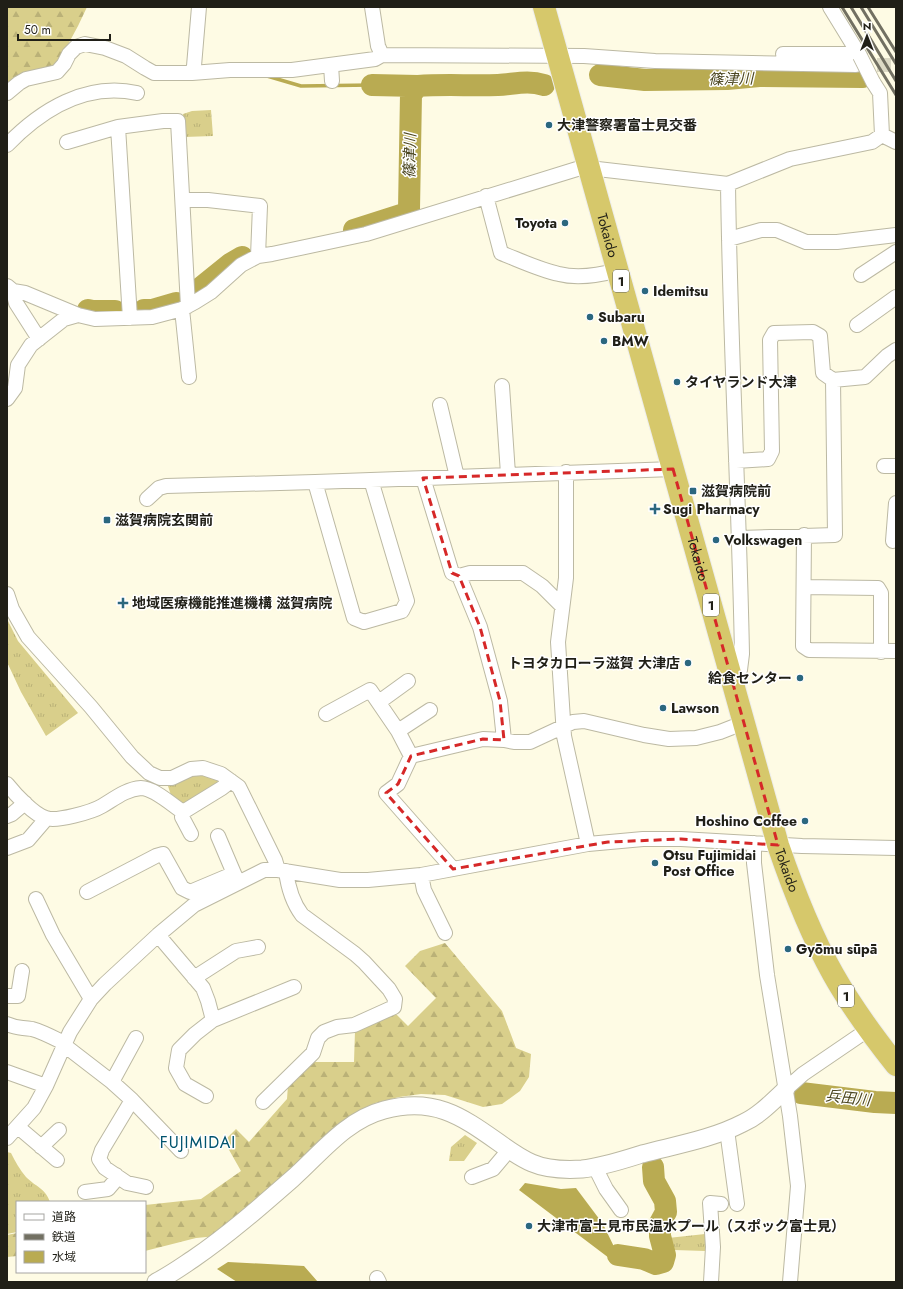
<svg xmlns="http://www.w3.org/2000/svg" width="903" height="1289" font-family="Jost,'Noto Sans JP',sans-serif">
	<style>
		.grass { fill: url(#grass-tufts) }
		.forest { fill: url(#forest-firs) }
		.water { fill: #b9ab52 }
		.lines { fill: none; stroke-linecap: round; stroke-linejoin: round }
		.stream { stroke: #b9ab52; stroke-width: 3.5 }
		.river { stroke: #b9ab52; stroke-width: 22 }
		.minor-tunnel { stroke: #dddac5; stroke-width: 14; stroke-dasharray: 14 7; stroke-linecap: butt }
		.minor-casing { stroke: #bcb9a3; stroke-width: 16 }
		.tertiary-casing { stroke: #bcb9a3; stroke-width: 19 }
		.trunk-casing { stroke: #ededec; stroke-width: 24 }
		.minor { stroke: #fff; stroke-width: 14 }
		.tertiary { stroke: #fff; stroke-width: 17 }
		.trunk { stroke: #d6c86b; stroke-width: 22 }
		.rail { stroke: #727062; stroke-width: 3 }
		.minor-bridge-casing { stroke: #bcb9a3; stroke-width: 16; stroke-linecap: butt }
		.minor-bridge { stroke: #fff; stroke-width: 14 }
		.marked { fill: none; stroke: #d62828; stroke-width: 3; stroke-dasharray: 8 5; stroke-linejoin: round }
		.poi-dot { fill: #2b677f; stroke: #fff; stroke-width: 1.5 }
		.labels { text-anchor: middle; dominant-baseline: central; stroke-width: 3; stroke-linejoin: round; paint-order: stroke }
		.shield { fill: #fff; stroke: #63625d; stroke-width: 1 }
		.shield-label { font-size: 13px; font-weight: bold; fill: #201f17 }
		.poi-label { font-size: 14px; font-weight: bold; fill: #201f17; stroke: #fff; text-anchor: start }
		.street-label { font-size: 14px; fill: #201f17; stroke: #fff }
		.water-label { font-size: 15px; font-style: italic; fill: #4c4721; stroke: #fff }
		.quarter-label { font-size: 16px; letter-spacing: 1px; fill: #01536d; stroke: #fff }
	</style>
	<defs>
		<pattern id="grass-tufts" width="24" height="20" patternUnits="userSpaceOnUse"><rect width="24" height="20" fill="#d9cf8b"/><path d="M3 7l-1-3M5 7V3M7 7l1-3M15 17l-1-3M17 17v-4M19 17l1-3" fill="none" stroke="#bab177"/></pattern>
		<pattern id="forest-firs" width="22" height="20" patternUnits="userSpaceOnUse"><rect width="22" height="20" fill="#d9cf8b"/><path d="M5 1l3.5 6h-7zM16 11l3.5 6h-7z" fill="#bab177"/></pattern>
	</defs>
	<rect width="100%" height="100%" fill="#fefbe4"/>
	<path class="grass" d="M211 110 213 136 184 137 183 114 192 111Z
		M7 619 18 641 78 713 46 736 21 692 7 662Z
		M197 774 215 778 218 782 188 806C174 804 172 799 168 786Z
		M465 1135 477 1143 464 1161H449L451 1147Z
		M7 1152 11 1153C15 1161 20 1170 26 1177 36 1187 45 1188 50 1202H17V1232L7 1234Z
		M705 1234V1251L674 1250 668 1238Z"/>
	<path class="forest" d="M7 7H87L78 26 59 61 45 70 7 86Z
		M445 943 502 1011 516 1048 531 1054 529 1077 520 1091 502 1104 483 1107 445 1095 421 1094 399 1097 375 1103 350 1118 217 1236 196 1238 145 1251V1205L201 1199 241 1171 224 1141 236 1129 249 1142 287 1099 288 1085 311 1062H354L355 1031 395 1013 408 1026 436 998 405 966 420 951Z
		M17 1233V1256L7 1257V1235Z"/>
	<path class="water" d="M525 1183 561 1189 576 1188 603 1224 618 1255 613 1261 519 1190Z
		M228 1262 304 1266 318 1282H237L217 1269Z"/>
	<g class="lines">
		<path class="stream" d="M267 76 301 86 372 85"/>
		<path class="river" d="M600 75 645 80 727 79 759 76 863 77
			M372 85 418 86
			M354 230 404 214 409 209 411 94 418 86C444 84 471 86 498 85 515 84 528 80 544 85
			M199 289 230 264 242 257
			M88 310 93 311H115
			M144 310H152L176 303
			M801 1093 875 1102 896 1103
			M618 1255 644 1259 656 1264 663 1262 665 1255 660 1236V1223L666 1212 665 1201 654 1181 653 1167"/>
		<path class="minor-tunnel" d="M856 65H896"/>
		<defs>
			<path id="minor" d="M372 7 378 46 382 55
				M830 7 860 56
				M783 54H859
				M331 65 332 81
				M192 73 194 66 199 7
				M873 82 880 93 882 135 896 142
				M7 93 19 83 26 79 57 72 64 64 69 54 76 47 85 44 105 48 126 56 145 68 154 73H192L230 70H292L375 59 382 55 584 56 655 61 856 65
				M67 142 118 127
				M7 145C41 110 86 82 137 93
				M728 184C730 341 739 497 742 654L740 670 733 683
				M486 196 501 253C519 260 540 270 559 274 578 279 600 275 618 270
				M183 200H208L260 206 258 256
				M729 239 761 230H777L806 242H837L896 235
				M861 275 896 252
				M7 286 13 291 25 293 78 315 95 319 152 317 182 309 195 302 211 292 241 265 258 256 272 254 366 234 577 169 589 168 728 184 790 159 872 142 882 135
				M13 291 16 303 39 339
				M182 309 189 377
				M130 318 118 127 163 121H178L188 306
				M857 325 896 297
				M502 386 508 474
				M7 399 15 388 18 365 31 345 64 319 78 315
				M440 405 457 477
				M736 461 768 459 772 451 770 340 774 333 813 332 820 336 823 373 833 380 865 377 887 356 896 350
				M884 466H896
				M566 472V578L558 642 564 736 588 844
				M423 478 452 573 459 576 470 573H523L542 586 562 606
				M315 482 354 618 364 622 402 611 407 601 371 480
				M147 499 159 488 166 486 315 482 673 469
				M804 535 803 646 809 650 896 651
				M740 538 835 535 833 380
				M893 541 896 503
				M459 576 480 627 500 701 504 740
				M804 587 878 588 881 593V652
				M7 594 12 609 28 637 91 707 132 757 149 773 160 778H172L191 769 203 768 221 774 239 787 275 860 278 870
				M379 702 408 681
				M326 714 370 690 398 731 411 756
				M398 731 430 710
				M7 784C15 794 34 815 46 818 56 822 92 812 102 806 114 799 126 789 141 788 154 788 172 805 183 812L222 788 231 781
				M183 812 182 817 191 834
				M7 816 12 814 25 803
				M218 836 238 883
				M754 843V863L767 975 790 1116 798 1186 790 1282
				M7 848 28 840 46 819
				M453 869 386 793 398 784 411 756 483 739 504 740 514 742H530L573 722 584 721 644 735 669 739 696 738 720 732 743 723
				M421 875 424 890 445 933
				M87 892 156 856 163 854 182 888 190 892 228 876 236 877
				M36 899 53 935 91 999
				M158 935 203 988 208 1001 213 1020 294 987
				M194 978 236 951 258 947
				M7 996H18L22 971
				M7 1024C18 1029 21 1027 32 1029 43 1032 54 1038 64 1043
				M64 1045 112 1082 132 1100 181 1151
				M7 1072 46 1086
				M112 1082 136 1038
				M786 1089 803 1074 869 1029
				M206 1096 185 1084 176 1068 179 1050 195 1034 213 1020
				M132 1100 102 1150 99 1159 105 1168 127 1183 146 1187
				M263 1102 313 1053 318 1038 324 1032 337 1027 354 1025 394 1007 395 999 389 989 364 962 355 954 302 915C293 903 288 887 286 871
				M18 1127 57 1160
				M727 1130 737 1204
				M7 1138 34 1108 46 1086 70 1032 91 999 105 984 158 935 194 905 264 870H278L340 880H368L421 875 588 844 643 839H681L802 846 896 848
				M41 1147 59 1130
				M595 1167 606 1189 621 1210
				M472 1177 493 1169 509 1150
				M85 1192 108 1189 114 1182 116 1175
				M377 1278 379 1282
				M711 1282 713 1247 710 1203 721 1204"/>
			<path id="tertiary" d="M156 1282C170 1275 181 1267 193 1259 228 1235 260 1207 292 1179 321 1153 346 1120 384 1110 433 1097 460 1115 498 1142 509 1150 520 1158 532 1163 548 1170 566 1170 582 1169 602 1167 623 1160 642 1154 676 1145 712 1139 743 1123 759 1116 773 1101 786 1089"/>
			<g id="trunk">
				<path id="s1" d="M544 7 778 845C793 889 810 933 833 974 851 1006 873 1036 896 1065"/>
			</g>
		</defs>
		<use href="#minor" class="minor-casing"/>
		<use href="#tertiary" class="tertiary-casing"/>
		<use href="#trunk" class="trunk-casing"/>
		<use href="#minor" class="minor"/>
		<use href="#tertiary" class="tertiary"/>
		<use href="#trunk" class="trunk"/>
		<path class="rail" d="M842 7 896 95
			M851 7 896 81
			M861 7 896 64
			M868 7 896 52"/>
		<defs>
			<path id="minor-bridge" d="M860 56 873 82"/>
		</defs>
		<use href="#minor-bridge" class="minor-bridge-casing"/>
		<use href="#minor-bridge" class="minor-bridge"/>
	</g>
	<path class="marked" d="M673 469 778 845 681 839 608 842 453 869 386 793 398 784 411 756 483 739 504 740 500 701 480 627 459 576 452 573 423 478Z"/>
	<g class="poi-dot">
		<circle cx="549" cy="125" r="4"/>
		<circle cx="565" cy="223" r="4"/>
		<circle cx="645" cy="291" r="4"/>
		<circle cx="590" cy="317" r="4"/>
		<circle cx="604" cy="341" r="4"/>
		<circle cx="677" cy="382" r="4"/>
		<rect x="689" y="487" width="8" height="8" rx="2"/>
		<path d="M653 503h4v4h4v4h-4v4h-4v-4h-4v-4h4z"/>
		<rect x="103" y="516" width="8" height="8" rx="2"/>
		<circle cx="716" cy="540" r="4"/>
		<path d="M121 597h4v4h4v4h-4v4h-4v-4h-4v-4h4z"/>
		<circle cx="688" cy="663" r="4"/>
		<circle cx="800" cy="678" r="4"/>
		<circle cx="663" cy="708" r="4"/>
		<circle cx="805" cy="821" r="4"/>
		<circle cx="655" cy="863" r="4"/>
		<circle cx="788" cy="949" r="4"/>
		<circle cx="529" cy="1226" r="4"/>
	</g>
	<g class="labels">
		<g class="shield">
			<rect x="613" y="270" width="16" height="22" rx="3"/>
			<rect x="703" y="594" width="16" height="22" rx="3"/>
			<rect x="838" y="985" width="16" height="22" rx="3"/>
		</g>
		<g class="shield-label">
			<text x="621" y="281">1</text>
			<text x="711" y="605">1</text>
			<text x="846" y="996">1</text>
		</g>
		<g class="poi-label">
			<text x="557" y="125">大津警察署富士見交番</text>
			<text x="557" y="223" text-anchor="end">Toyota</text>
			<text x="653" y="291">Idemitsu</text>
			<text x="598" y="317">Subaru</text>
			<text x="612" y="341">BMW</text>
			<text x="685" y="382">タイヤランド大津</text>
			<text x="701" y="491">滋賀病院前</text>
			<text x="663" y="509">Sugi Pharmacy</text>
			<text x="115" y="520">滋賀病院玄関前</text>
			<text x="724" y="540">Volkswagen</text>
			<text x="132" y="603">地域医療機能推進機構 滋賀病院</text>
			<text x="680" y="663" text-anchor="end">トヨタカローラ滋賀 大津店</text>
			<text x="792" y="678" text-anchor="end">給食センター</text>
			<text x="671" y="708">Lawson</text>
			<text x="797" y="821" text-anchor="end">Hoshino Coffee</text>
			<text x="663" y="855">Otsu Fujimidai<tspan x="663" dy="16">Post Office</tspan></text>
			<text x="796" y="949">Gyōmu sūpā</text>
			<text x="537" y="1226">大津市富士見市民温水プール（スポック富士見）</text>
		</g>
		<g class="street-label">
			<text stroke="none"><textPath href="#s1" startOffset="237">Tokaido</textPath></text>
			<text stroke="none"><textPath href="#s1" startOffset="573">Tokaido</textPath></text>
			<text stroke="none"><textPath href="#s1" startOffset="897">Tokaido</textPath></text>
		</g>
		<g class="water-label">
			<text transform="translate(731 79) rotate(-1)">篠津川</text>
			<text transform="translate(410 156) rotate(-89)">篠津川</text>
			<text transform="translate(848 1098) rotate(6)">兵田川</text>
		</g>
		<g class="quarter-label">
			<text x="198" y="1142">FUJIMIDAI</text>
		</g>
	</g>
	<rect width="903" height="1289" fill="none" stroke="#201f17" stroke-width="16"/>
	<rect x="16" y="1201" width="130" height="72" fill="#ffffff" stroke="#a6a5a2"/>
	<rect x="24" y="1214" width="20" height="6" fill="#ffffff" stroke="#a6a5a2"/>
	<text x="52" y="1221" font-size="12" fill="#201f17">道路</text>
	<rect x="24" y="1234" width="20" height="6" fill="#727062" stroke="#a6a5a2"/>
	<text x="52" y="1241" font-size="12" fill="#201f17">鉄道</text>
	<rect x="24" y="1251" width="20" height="12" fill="#b9ab52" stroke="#a6a5a2"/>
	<text x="52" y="1261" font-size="12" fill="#201f17">水域</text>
	<g transform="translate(867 36)" stroke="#ffffff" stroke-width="3" paint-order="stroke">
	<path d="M0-3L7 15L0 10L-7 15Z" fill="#201f17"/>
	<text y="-6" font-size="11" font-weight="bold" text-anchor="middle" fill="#201f17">N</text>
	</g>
	<path d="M18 34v6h92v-6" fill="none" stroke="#201f17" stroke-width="2"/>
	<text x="24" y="34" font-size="12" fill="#201f17" stroke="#ffffff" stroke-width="3" paint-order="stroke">50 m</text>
</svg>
